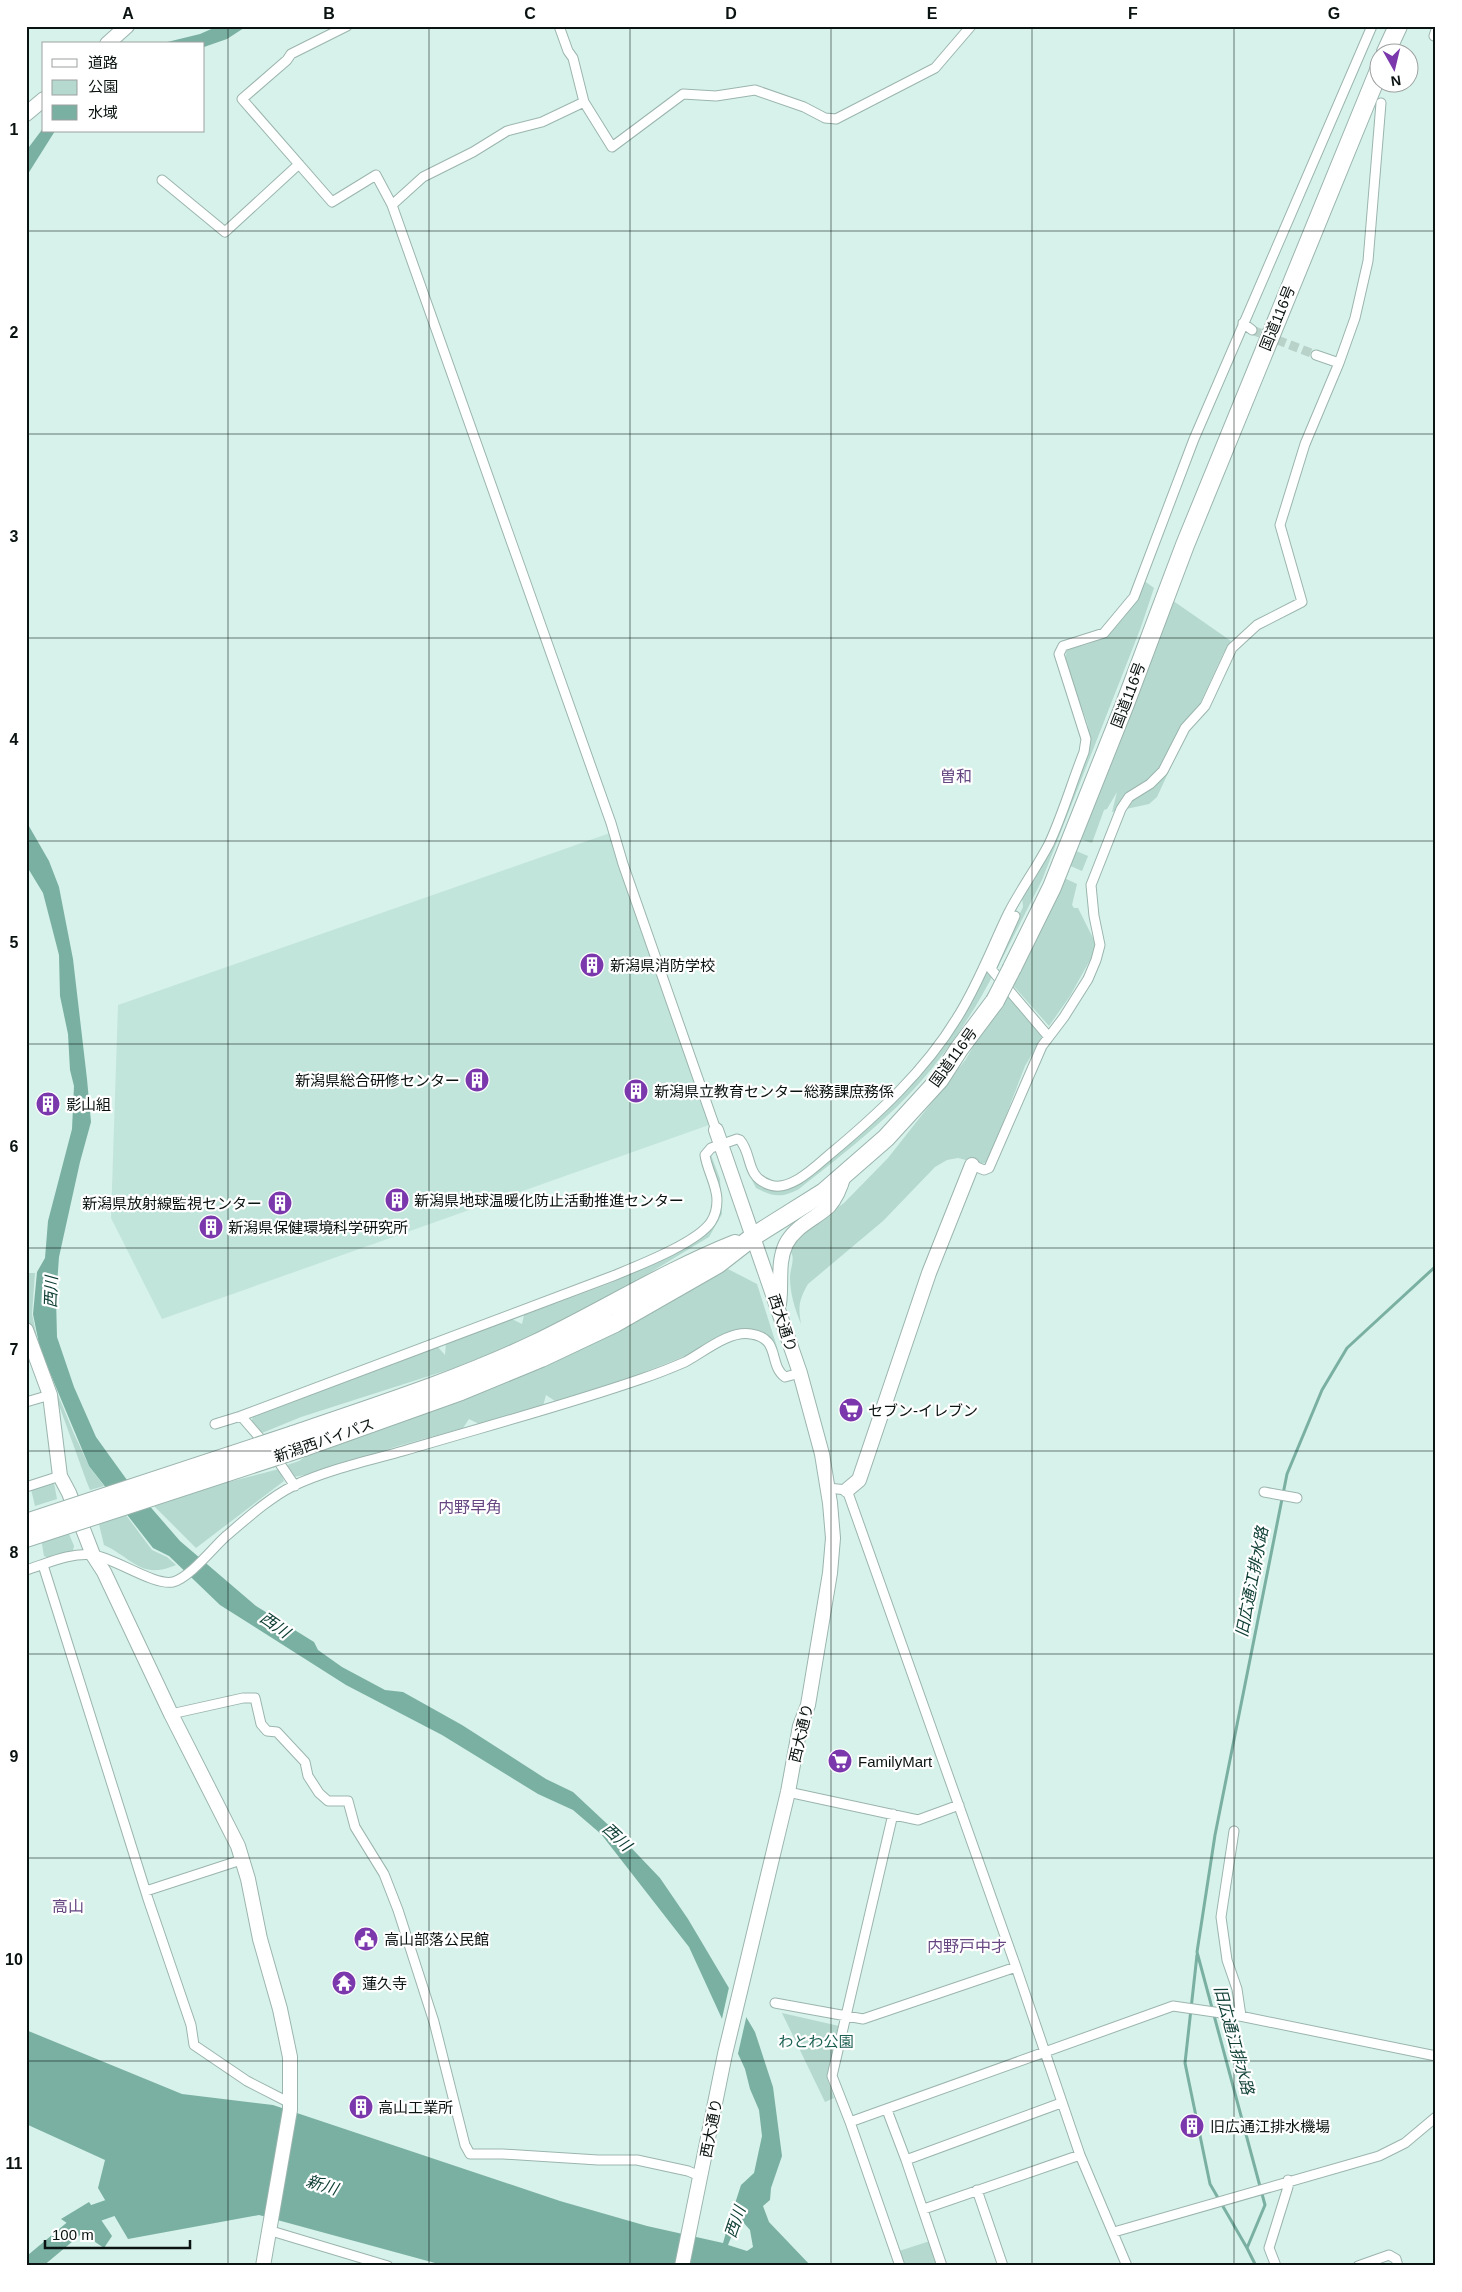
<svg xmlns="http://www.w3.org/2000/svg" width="1462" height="2292" font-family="Arial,'Noto Sans JP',sans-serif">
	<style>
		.built { fill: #c2e5db }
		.green { fill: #b5d9ce }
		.water { fill: #7ab0a2; fill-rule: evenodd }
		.pier { fill: #d7f2ea }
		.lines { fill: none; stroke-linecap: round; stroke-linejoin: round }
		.stream { stroke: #7ab0a2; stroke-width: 3 }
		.river { stroke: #7ab0a2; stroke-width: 18 }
		.street-tunnel { stroke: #b8d1c9; stroke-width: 9; stroke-dasharray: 9 4.5; stroke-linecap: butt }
		.street-casing { stroke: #9bb5ae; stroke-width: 11 }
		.secondary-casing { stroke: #9bb5ae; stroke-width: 16 }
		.highway-casing { stroke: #9bb5ae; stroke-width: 20 }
		.street { stroke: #fff; stroke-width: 9 }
		.secondary { stroke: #fff; stroke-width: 14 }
		.highway { stroke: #fff; stroke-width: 18 }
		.highway-bridge-casing { stroke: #9bb5ae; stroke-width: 20; stroke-linecap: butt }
		.highway-bridge { stroke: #fff; stroke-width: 18 }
		.grid { fill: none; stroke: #0a1311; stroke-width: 1; stroke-opacity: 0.55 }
		.labels { text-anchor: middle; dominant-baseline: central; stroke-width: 4.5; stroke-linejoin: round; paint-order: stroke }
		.street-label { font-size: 15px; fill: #0a1311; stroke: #fff }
		.poi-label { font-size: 15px; fill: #0a1311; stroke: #fff; text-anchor: start }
		.park-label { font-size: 15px; fill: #1c6153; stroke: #fff }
		.neighbourhood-label { font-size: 16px; fill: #664782; stroke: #fff }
		.water-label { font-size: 16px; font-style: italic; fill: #104036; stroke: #fff }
		.neatline { fill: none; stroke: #0a1311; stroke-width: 2 }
		.grid-label { font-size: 16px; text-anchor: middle; font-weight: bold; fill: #0a1311 }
	</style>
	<rect width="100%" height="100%" fill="#d7f2ea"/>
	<path class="built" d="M610 833 709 1125 162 1319 111 1218 118 1005Z"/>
	<path class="green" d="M1143 580 1154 588 1141 627 1042 880 996 971 995 964 1023 907 1022 896 1089 742C1089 737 1089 731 1088 726 1084 708 1060 667 1067 650 1075 646 1085 646 1093 642 1120 631 1133 606 1143 580Z
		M1169 598 1231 641 1223 654 1157 797 1149 804 1112 812 1117 792 1107 809 1104 810 1092 843 1077 838Z
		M1074 850 1088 856 1082 871 1066 864Z
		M1062 877 1077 884 1072 905 1074 908H1078L1096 944 1095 951 1070 996 1049 1026 1011 983Z
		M985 969 992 977C965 1028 930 1077 887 1116 859 1142 829 1165 799 1189 782 1198 773 1197 756 1188L749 1174C759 1189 776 1191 792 1187L922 1070Z
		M1005 992 1043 1036 1025 1066 988 1162 981 1164 958 1158 947 1160 935 1167 883 1221 808 1284C799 1300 798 1306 801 1324 795 1309 790 1294 790 1277 790 1269 796 1257 790 1251L804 1231 844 1203 888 1158 966 1059Z
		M709 1154 711 1155 720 1179 722 1214 709 1237 593 1307 515 1344 451 1369 301 1417 262 1433 252 1421 253 1414 393 1364 437 1346 445 1355 446 1342 512 1319 522 1324 524 1315 611 1283 706 1233 717 1221 720 1203Z
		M728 1269 757 1284 778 1350C772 1336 761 1329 745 1329 730 1329 712 1340 700 1348 686 1357 666 1363 650 1370 620 1382 587 1392 555 1401L546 1395 543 1406 479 1424 469 1419 463 1428 398 1446 316 1473 294 1477 287 1465 299 1461 319 1448 409 1419 472 1395 645 1316Z
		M26 1273H35L32 1314 40 1351 74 1434 89 1466 104 1486 90 1490 86 1480 51 1383 26 1320Z
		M279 1469 284 1481 196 1548 150 1502Z
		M50 1481 54 1483 57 1499 35 1506 31 1489Z
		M123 1511 152 1550 167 1557 176 1565C141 1580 134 1559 104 1545L98 1520Z
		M67 1529 74 1546 73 1551 49 1558 44 1556 41 1538Z
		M782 2013 839 2026 827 2078 834 2098 825 2102Z
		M930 2241 937 2266H904L899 2251Z"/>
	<path class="water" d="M218 26H247L227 39 204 47V44H159L200 34Z
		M44 127V131H55L26 177V151Z
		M26 821 49 861 59 887 73 959 87 1079 91 1122 80 1162 59 1257 56 1298 57 1337 74 1387 96 1437 127 1480 180 1541 256 1606 314 1642 318 1650 342 1667 385 1690 403 1692 462 1725 546 1779 573 1792 619 1835 660 1878 688 1919 755 2032 773 2087 782 2156 771 2188 770 2200 763 2206 769 2222 811 2266H446L259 2215 128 2239 98 2188 105 2160 26 2124V2030L182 2094 273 2105 560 2201 647 2226 723 2243 727 2229 726 2225 729 2222 741 2185 754 2173 762 2136 759 2110 750 2089 745 2069 689 1947 601 1834 573 1810 538 1794 442 1735 346 1685 220 1605 169 1556 153 1548 89 1466 40 1349 33 1314 37 1272 45 1258 48 1221 72 1129 74 1086 70 1070 68 1034 60 996 59 955 43 893 26 865ZM742 2221 750 2230 753 2247 747 2251 728 2245 734 2230Z
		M89 2202 112 2236 104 2248 61 2219Z"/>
	<path class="pier" d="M730 1983 747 2014 737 2058 721 2023Z"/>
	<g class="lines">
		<path class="stream" d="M1197 1955 1185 2063 1210 2184 1247 2248
			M1256 2266 1247 2248 1265 2205 1197 1952 1215 1835 1287 1474 1322 1390 1347 1348 1436 1266"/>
		<path class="river" d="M29 2266 90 2215 133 2200"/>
		<path class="street-tunnel" d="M1252 330 1316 355"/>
		<defs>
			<path id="street" d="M347 26 291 54 287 60 242 99 332 202 376 175 392 205 611 823 623 864 716 1130
				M559 26 568 51 573 58 584 102 612 147 683 94 716 96 755 90 804 107 825 118 836 119 935 68 971 26
				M1434 36 1436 30
				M162 180 225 232 299 164
				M392 205 423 177 473 152 507 131 542 122 584 102
				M1243 323 1252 330
				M1316 355 1339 363
				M1008 914 1015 916 991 969 1048 1036
				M972 1165 984 1170 989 1168 1042 1046 1064 1017 1088 979 1096 960 1100 945 1094 916 1091 885 1121 809 1129 797 1150 784 1163 771 1185 728 1205 706 1232 648 1257 625 1302 602 1280 525 1305 444 1339 363 1355 318 1368 261 1381 103
				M26 1402 50 1395
				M215 1424 241 1416
				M266 1445 241 1416 613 1276C637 1266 697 1243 711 1222 715 1216 717 1208 717 1200 717 1185 707 1170 705 1155L711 1148 737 1139 740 1140C753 1155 745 1177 770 1185 790 1192 815 1167 829 1155 876 1116 925 1071 957 1018 978 985 992 947 1009 912 1021 889 1037 867 1049 844 1063 814 1072 782 1084 752L1086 739 1059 654 1063 646 1104 633 1134 597 1194 439 1372 26
				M274 1455 295 1486
				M26 1487 60 1476
				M828 1488 847 1490 1016 1967 1080 2155 1127 2266
				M1264 1492 1297 1498
				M43 1565 148 1899 191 2025 194 2045 247 2081 290 2103
				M26 1570C46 1564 71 1552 93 1555 115 1558 154 1586 173 1582 189 1578 212 1549 225 1537 245 1520 269 1498 293 1486 327 1470 367 1461 403 1451 483 1427 563 1406 641 1379 656 1374 671 1368 685 1362 704 1352 729 1330 751 1334 781 1338 768 1365 785 1377L800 1373
				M171 1714 243 1698H255L261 1724 267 1731 277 1732 305 1762 308 1776 319 1793 328 1801H348L355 1827 384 1874 398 1910 434 2022 465 2145 470 2154H503L598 2160H637L688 2171 702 2177
				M788 1792 918 1820 959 1805
				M893 1814 832 2076 850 2122 900 2266
				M1234 1831 1221 1917 1227 1960 1237 1989 1241 2016
				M146 1891 241 1860
				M775 2003 863 2019 1016 1967
				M887 2110 906 2160 942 2266
				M850 2122 1173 2006 1235 2015 1436 2056
				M906 2160 1061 2103
				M977 2190 1003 2266
				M924 2209 1080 2155
				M268 2230 388 2266
				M1114 2232 1379 2156 1405 2143 1436 2117
				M1276 2266 1269 2248 1288 2187V2180
				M1358 2266 1389 2255 1396 2259 1398 2266"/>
			<path id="secondary" d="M107 44 127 26
				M26 114 44 99
				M779 1304C782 1284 777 1263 786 1244 795 1226 815 1219 829 1206 837 1197 841 1186 844 1175
				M26 1330 50 1395 60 1476 69 1493 93 1555 104 1572 171 1714 238 1846 248 1879 260 1939 280 2009 290 2057V2110L263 2266
				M847 1490 859 1480 929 1273 972 1165
				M682 2266 725 2054 788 1792 800 1726 808 1705 830 1573 833 1538 830 1503 822 1454 800 1373 716 1130"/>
			<path id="highway" d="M1386 52 1398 26
				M1012 968 1052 887 1125 704 1185 545 1380 68
				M293 1435C374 1407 457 1381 535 1344 602 1312 665 1272 735 1244
				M304 1447 461 1391 541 1358 615 1323 718 1264 754 1236 824 1192 886 1138 939 1080 959 1049 995 1001"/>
		</defs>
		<use href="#street" class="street-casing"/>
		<use href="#secondary" class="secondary-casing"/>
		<use href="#highway" class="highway-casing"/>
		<use href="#street" class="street"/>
		<use href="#secondary" class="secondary"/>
		<use href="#highway" class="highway"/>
		<defs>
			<path id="highway-bridge" d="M995 1001 1012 968
				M26 1523 293 1435
				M26 1538 304 1447"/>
		</defs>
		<use href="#highway-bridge" class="highway-bridge-casing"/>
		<use href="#highway-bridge" class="highway-bridge"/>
	</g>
	<path class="grid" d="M228 26V2266M429 26V2266M630 26V2266M831 26V2266M1032 26V2266M1234 26V2266M26 231H1436M26 434H1436M26 638H1436M26 841H1436M26 1044H1436M26 1248H1436M26 1451H1436M26 1654H1436M26 1858H1436M26 2061H1436"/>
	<defs>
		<symbol id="building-disc" viewBox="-11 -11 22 22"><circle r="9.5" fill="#7a38ac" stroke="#fff"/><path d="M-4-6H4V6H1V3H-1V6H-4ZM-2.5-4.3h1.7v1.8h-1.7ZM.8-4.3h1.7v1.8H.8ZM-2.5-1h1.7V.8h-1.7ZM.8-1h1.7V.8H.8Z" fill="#fff"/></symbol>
		<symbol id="supermarket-disc" viewBox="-11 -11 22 22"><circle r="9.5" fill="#7a38ac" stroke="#fff"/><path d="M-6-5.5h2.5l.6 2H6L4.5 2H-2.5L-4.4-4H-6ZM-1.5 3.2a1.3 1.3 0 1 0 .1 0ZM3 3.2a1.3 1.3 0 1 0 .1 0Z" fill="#fff"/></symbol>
		<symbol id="civic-disc" viewBox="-11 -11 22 22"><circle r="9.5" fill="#7a38ac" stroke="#fff"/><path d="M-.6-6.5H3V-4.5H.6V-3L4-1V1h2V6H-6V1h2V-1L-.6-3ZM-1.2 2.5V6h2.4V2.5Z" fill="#fff"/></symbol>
		<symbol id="temple-disc" viewBox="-11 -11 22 22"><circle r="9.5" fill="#7a38ac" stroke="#fff"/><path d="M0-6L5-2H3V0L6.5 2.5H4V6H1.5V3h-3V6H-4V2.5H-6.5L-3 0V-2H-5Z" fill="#fff"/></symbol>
	</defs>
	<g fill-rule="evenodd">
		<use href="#building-disc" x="578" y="951" width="28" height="28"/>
		<use href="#building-disc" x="463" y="1066" width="28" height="28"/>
		<use href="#building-disc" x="622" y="1077" width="28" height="28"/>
		<use href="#building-disc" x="34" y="1090" width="28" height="28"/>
		<use href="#building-disc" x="383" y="1186" width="28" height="28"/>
		<use href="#building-disc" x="266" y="1189" width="28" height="28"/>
		<use href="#building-disc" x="197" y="1213" width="28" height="28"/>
		<use href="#supermarket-disc" x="837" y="1396" width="28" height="28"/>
		<use href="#supermarket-disc" x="826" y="1747" width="28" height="28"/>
		<use href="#civic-disc" x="352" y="1925" width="28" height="28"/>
		<use href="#temple-disc" x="330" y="1969" width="28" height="28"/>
		<use href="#building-disc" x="347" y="2093" width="28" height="28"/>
		<use href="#building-disc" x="1178" y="2112" width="28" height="28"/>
	</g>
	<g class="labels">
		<g class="street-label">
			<text transform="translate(1277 318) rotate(-68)">国道116号</text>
			<text transform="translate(1128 695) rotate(-69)">国道116号</text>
			<text transform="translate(953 1057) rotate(-54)">国道116号</text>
			<text transform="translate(783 1323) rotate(72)">西大通り</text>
			<text transform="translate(324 1440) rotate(-19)">新潟西バイパス</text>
			<text transform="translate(801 1733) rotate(-77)">西大通り</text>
			<text transform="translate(711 2128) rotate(-79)">西大通り</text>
		</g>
		<g class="poi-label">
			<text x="610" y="965">新潟県消防学校</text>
			<text x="460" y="1080" text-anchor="end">新潟県総合研修センター</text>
			<text x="654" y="1091">新潟県立教育センター総務課庶務係</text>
			<text x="66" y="1104">影山組</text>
			<text x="414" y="1200">新潟県地球温暖化防止活動推進センター</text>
			<text x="262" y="1203" text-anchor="end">新潟県放射線監視センター</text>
			<text x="228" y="1227">新潟県保健環境科学研究所</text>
			<text x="868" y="1410">セブン-イレブン</text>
			<text x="858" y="1761">FamilyMart</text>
			<text x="384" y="1939">高山部落公民館</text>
			<text x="362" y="1983">蓮久寺</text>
			<text x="378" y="2107">高山工業所</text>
			<text x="1210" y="2126">旧広通江排水機場</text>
		</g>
		<g class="park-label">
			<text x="816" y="2041">わとわ公園</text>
		</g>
		<g class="neighbourhood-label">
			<text x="956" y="776">曽和</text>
			<text x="470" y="1507">内野早角</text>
			<text x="68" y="1906">高山</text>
			<text x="967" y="1946">内野戸中才</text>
		</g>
		<g class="water-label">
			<text transform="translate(51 1292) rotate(-88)">西川</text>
			<text transform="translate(1252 1582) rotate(-79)">旧広通江排水路</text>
			<text transform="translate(275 1625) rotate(35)">西川</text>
			<text transform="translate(617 1837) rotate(43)">西川</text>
			<text transform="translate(1234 2040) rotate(75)">旧広通江排水路</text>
			<text transform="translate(322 2185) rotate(17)">新川</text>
			<text transform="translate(735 2222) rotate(-71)">西川</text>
		</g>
	</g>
	<rect width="1462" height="2292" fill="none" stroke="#ffffff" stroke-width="55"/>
	<rect x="42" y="42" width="162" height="90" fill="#ffffff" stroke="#9da1a0"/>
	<rect x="52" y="59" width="25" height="8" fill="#ffffff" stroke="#9da1a0"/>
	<text x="88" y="68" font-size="15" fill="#0a1311">道路</text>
	<rect x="52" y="80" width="25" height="15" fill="#b5d9ce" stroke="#9da1a0"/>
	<text x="88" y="92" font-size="15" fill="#0a1311">公園</text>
	<rect x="52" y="105" width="25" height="15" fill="#7ab0a2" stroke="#9da1a0"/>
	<text x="88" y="118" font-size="15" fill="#0a1311">水域</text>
	<g transform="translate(1394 68) rotate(172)"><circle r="24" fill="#ffffff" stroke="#9da1a0"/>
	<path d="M0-4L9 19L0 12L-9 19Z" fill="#7a38ac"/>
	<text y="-8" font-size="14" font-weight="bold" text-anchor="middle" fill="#0a1311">N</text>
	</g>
	<path d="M45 2240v8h145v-8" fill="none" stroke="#0a1311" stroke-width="2.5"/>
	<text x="52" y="2240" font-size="15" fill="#0a1311" stroke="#ffffff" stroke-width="4" paint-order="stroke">100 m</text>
	<rect x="28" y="28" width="1406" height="2236" class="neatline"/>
	<g class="grid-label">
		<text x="128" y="19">A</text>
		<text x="329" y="19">B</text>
		<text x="530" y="19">C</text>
		<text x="731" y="19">D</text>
		<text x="932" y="19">E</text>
		<text x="1133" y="19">F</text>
		<text x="1334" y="19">G</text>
		<text x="14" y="135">1</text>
		<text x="14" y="338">2</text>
		<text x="14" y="542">3</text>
		<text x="14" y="745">4</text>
		<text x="14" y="948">5</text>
		<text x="14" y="1152">6</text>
		<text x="14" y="1355">7</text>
		<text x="14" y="1558">8</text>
		<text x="14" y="1762">9</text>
		<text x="14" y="1965">10</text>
		<text x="14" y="2169">11</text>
	</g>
</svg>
